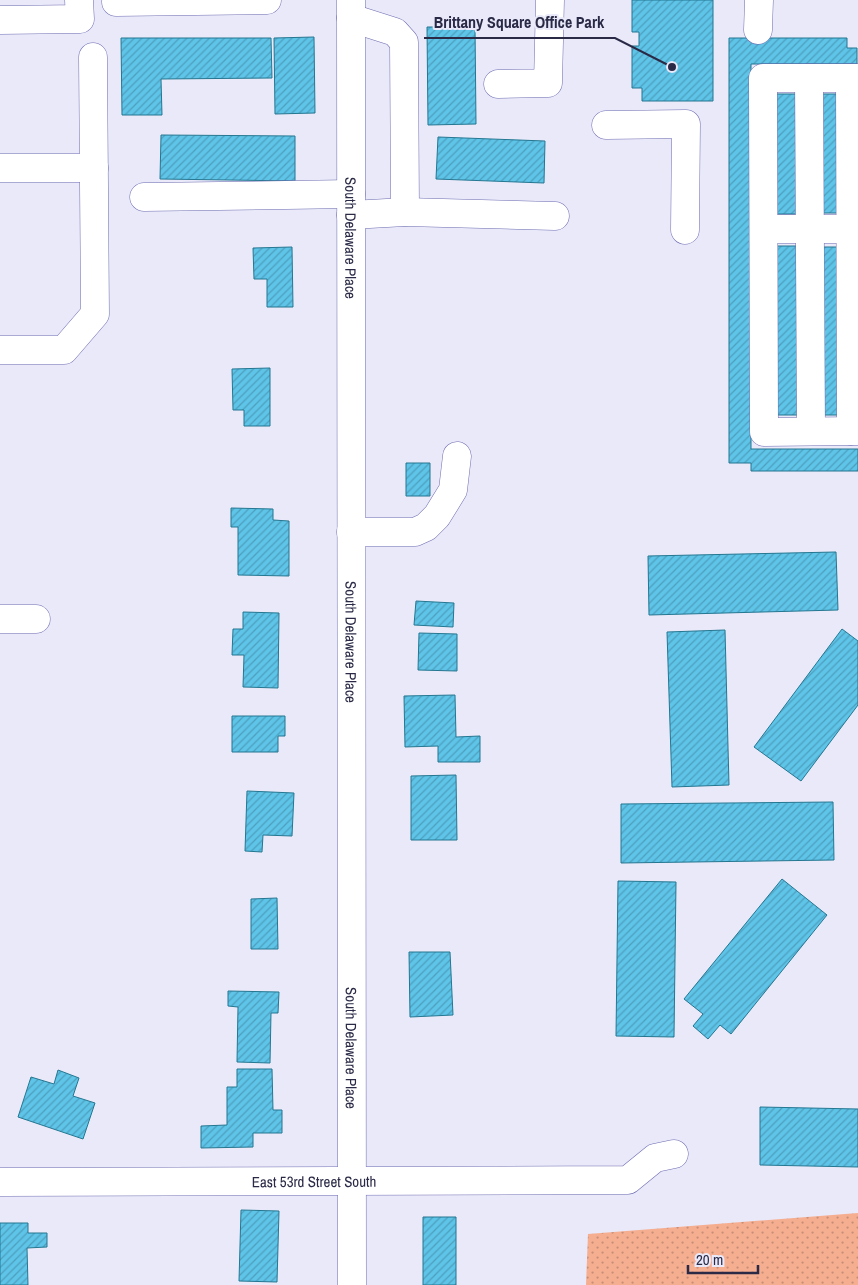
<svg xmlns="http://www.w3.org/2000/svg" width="858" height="1285" font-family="'Archivo Narrow',sans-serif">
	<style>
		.park { fill: url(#park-dots) }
		.building { fill: url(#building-hatch); stroke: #257791 }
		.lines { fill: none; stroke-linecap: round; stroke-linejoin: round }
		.minor-casing { stroke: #6e6cb2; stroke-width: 29 }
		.minor { stroke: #fff; stroke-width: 28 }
		.labels { text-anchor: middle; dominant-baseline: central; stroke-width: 4; stroke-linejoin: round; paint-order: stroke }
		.street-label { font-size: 15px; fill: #2a2a47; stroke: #e9e9f9 }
		.leader { fill: none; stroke: #2a2a47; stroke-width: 2 }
		.callout-dot { fill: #2a2a47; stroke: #e9e9f9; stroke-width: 2 }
		.callout-label { font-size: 16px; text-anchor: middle; font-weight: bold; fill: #2a2a47; stroke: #e9e9f9; stroke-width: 4; stroke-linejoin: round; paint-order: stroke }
	</style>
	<defs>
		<pattern id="park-dots" width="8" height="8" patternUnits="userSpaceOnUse" patternTransform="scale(1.25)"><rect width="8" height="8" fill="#f6ae90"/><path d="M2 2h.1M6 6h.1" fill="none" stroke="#c78e77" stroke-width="1.8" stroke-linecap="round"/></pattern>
		<pattern id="building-hatch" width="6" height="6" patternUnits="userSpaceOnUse" patternTransform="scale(1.25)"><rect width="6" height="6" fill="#5ec4e8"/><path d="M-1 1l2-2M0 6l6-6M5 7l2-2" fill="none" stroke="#4e9fbe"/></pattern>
	</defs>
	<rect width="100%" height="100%" fill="#e9e9f9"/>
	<path class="park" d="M858 1213V1285H586L588 1234Z"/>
	<path class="building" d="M632 0H713V101H642V88H632V46H639V32H632Z
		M427 27H475L476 124 428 125Z
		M314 37 315 113 275 114 274 38Z
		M121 38H271L272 78 161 79 162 115H122Z
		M729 38H847V48H857V64H751V449H858V471H751V463H729Z
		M771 94H798V214H771Z
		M818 94H840V213H818Z
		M161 135 295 136V181L160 179Z
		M438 137 545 141 544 183 436 179Z
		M771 246H799V415H771Z
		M292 247 293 307H267V279H254L253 248Z
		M819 247H840V415H819Z
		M270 368V426H244V410H233L232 369Z
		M406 463H430V496H406Z
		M231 508 273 509V520L289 521V576L238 575V527H231Z
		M836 552 838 610 649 615 648 556Z
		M416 601 454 603 453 627 414 625Z
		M243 612 279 613 278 688 243 687 244 655H232L233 629H243Z
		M842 629 858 641V705L801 781 754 747Z
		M725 630 729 785 672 787 667 632Z
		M419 633 457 634V671L418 670Z
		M455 695 456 737 480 736V762H438V746L405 747 404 696Z
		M232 716H285V736H278V752H232Z
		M456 775 457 840H411V776Z
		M247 791 294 793 292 836 263 835 262 852 245 851Z
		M833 802 834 860 621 863V804Z
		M782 879 827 915 731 1034 720 1025 708 1039 693 1026 703 1014 684 999Z
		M618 881 676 882 674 1037 616 1036Z
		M277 898 278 949H251V899Z
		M409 952H450L453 1015 410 1017Z
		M228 991 279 992 278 1013H271L270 1063 237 1062 238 1007 228 1006Z
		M237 1069H272L273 1110H282V1133H253V1147L201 1148V1126L227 1125V1087H237Z
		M58 1070 79 1078 73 1096 95 1103 83 1139 18 1117 31 1077 54 1084Z
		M760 1107 858 1109V1167L760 1165Z
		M241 1210 279 1211 277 1282 239 1281Z
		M423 1217H456V1285H423Z
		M0 1223H28V1233H47V1247L27 1248 28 1285H0Z"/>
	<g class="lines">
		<defs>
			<g id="minor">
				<path id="s1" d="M351 0 352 1285"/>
				<path d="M116 2 267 0"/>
				<path d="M351 18 395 32 404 42 405 212"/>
				<path d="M0 20 80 19 79 0"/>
				<path d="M758 30 759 0"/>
				<path d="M809 78 811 431"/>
				<path d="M850 78 851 431"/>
				<path d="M858 78H763L764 432 858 431"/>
				<path d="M498 84 548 83 550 0"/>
				<path d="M606 125 686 124 685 230"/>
				<path d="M0 168H94"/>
				<path d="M144 197 351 194"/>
				<path d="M351 215 405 212 555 216"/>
				<path d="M764 229H858"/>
				<path d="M0 350H64L95 314 93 57"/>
				<path d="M351 532H415L426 527 437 516 453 490 457 456"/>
				<path d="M0 619H36"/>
				<path id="s2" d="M0 1182 628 1180 655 1158 674 1154"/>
			</g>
		</defs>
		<use href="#minor" class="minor-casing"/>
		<use href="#minor" class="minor"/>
	</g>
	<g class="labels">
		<g class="street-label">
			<text stroke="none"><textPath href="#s1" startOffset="238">South Delaware Place</textPath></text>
			<text stroke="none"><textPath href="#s1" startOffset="642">South Delaware Place</textPath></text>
			<text stroke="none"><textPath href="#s1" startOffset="1048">South Delaware Place</textPath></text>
			<text stroke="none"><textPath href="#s2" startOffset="314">East 53rd Street South</textPath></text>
		</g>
	</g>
	<path class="leader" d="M672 67L615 38H424"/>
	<circle class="callout-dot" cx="672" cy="67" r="5"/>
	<g class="callout-label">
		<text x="519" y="28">Brittany Square Office Park</text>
	</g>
	<path d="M688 1265v8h70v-8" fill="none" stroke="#2a2a47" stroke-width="2.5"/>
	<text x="696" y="1265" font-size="15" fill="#2a2a47" stroke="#e9e9f9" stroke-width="4" paint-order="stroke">20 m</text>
</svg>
